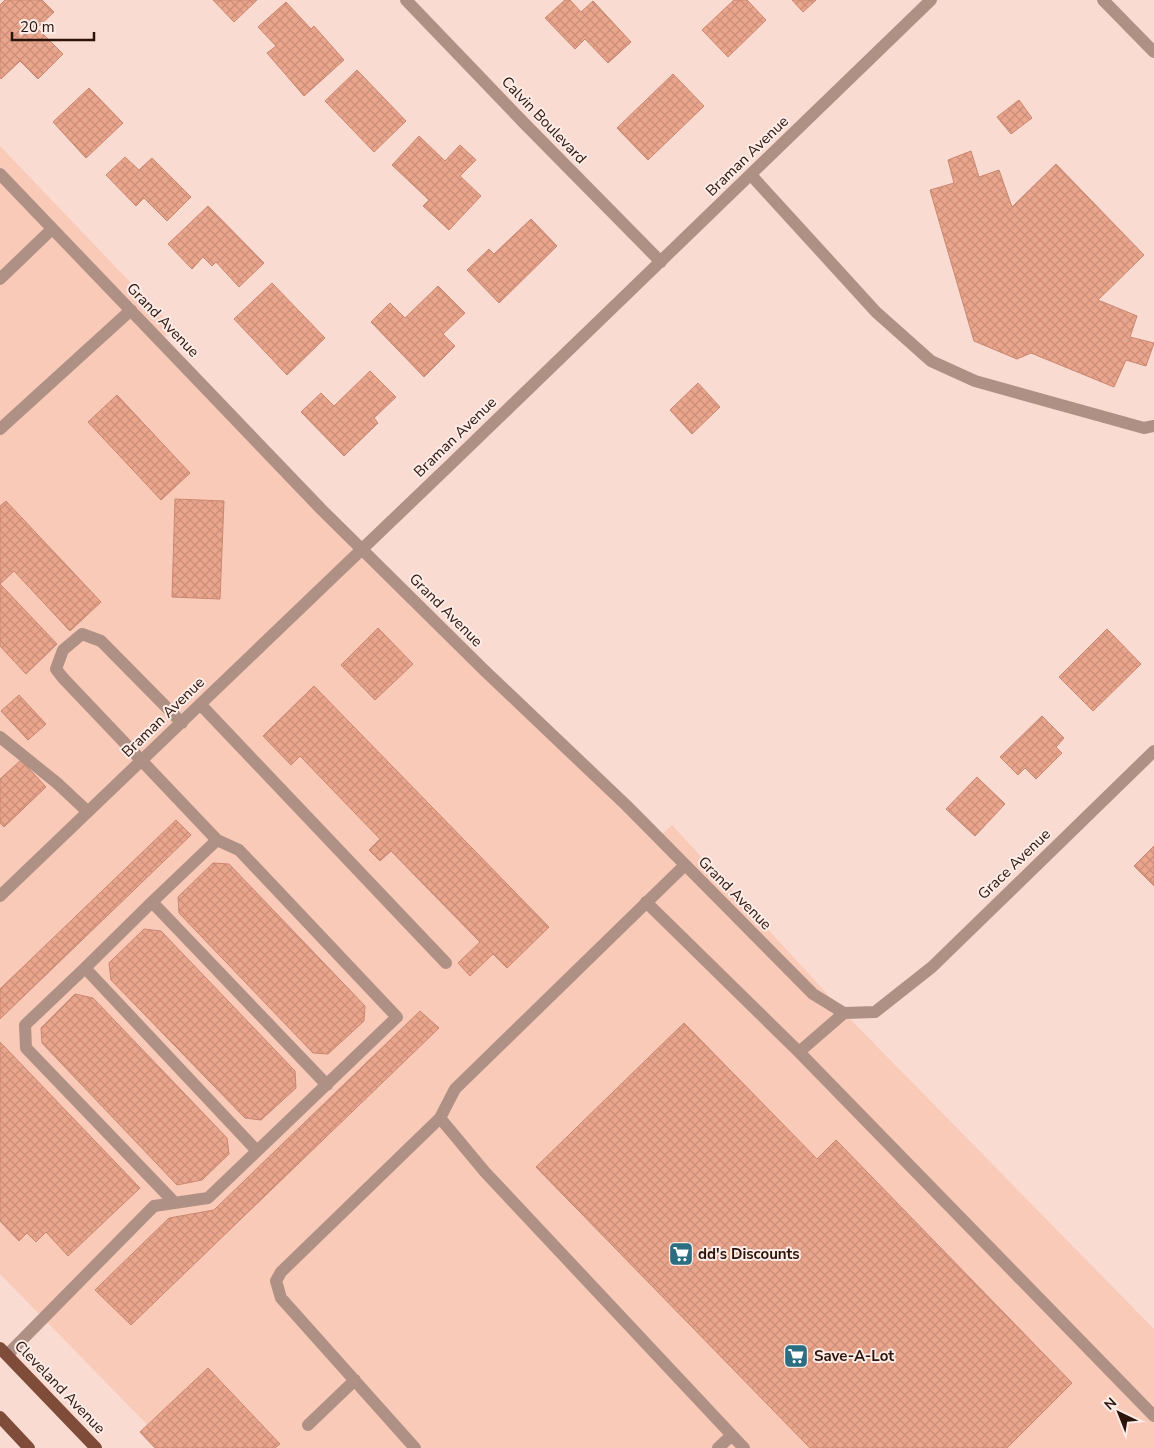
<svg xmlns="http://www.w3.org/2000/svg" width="1154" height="1448" font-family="'Nunito Sans',sans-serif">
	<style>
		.built { fill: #facab9 }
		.building { fill: url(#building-cross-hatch); stroke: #ca8770 }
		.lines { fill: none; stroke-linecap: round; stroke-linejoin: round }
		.minor { stroke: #af9085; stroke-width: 12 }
		.major { stroke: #7f4c39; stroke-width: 12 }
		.labels { text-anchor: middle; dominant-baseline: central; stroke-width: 4; stroke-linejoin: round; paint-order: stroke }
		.street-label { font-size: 15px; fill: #2d140b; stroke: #fbece7 }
		.poi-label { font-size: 15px; font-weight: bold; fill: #2d140b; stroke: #fbece7; text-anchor: start }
	</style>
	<defs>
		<pattern id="building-cross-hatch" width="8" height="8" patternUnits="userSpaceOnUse" patternTransform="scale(1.25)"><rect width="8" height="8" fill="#eaa58d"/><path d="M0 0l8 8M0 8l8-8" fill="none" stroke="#c98d78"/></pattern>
	</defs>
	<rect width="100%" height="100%" fill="#f9dbd1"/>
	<path class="built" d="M0 146 174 328 161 340 654 842 672 825 854 1023 1154 1329V1448H170L0 1274Z"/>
	<path class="building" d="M5 0H42L54 12 37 28 63 54 38 79 20 61 1 79 0 77V5Z
		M213 0H257L234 22Z
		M565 0H570L581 12 593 1 631 42 608 63 585 39 575 49 545 18Z
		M734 0H747L766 20 728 57 702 30Z
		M792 0H816L803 12Z
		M286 2 311 29 314 26 344 60 304 96 267 53 276 46 258 27Z
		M357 70 406 121 374 152 325 101Z
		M673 74 704 106 648 160 617 128Z
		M89 88 123 123 86 158 53 122Z
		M1019 100 1032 118 1011 134 997 117Z
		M419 136 445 161 460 145 476 160 460 176 481 196 449 230 423 206 429 200 392 165Z
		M971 151 979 177 999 170 1012 207 1056 164 1144 255 1098 300 1137 316 1130 337 1154 343 1146 366 1126 360 1114 387 1031 353 1017 359 974 341 930 190 954 183 948 160Z
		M125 157 139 170 152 158 191 197 167 221 144 198 136 206 106 175Z
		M208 206 264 263 239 287 216 262 212 266 203 257 192 269 168 244Z
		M531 219 557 246 499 303 467 270 489 249 494 254Z
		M272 283 325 338 287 375 234 319Z
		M438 286 465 313 443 334 455 346 424 377 371 322 390 303 405 318Z
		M370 371 396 397 374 418 378 423 344 456 301 412 321 393 334 406Z
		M698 383 720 407 692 434 670 410Z
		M117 395 190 473 161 500 88 422Z
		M175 499 224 501 220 599 172 597Z
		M6 501 101 602 70 631 14 571 0 584 57 644 26 674 0 646V506Z
		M378 628 413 664 375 700 341 665Z
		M1107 629 1141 664 1093 711 1059 677Z
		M314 686 549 927 507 968 493 954 470 976 458 963 480 942 391 851 380 861 369 850 380 839 300 756 291 765 263 736Z
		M19 695 46 724 28 740 1 711Z
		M1042 716 1064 738 1056 747 1062 753 1036 779 1025 768 1018 775 1000 757Z
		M21 760 46 787 4 827 0 823V779Z
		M977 777 1005 804 975 836 946 809Z
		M176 820 191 835 0 1019V989Z
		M1154 846V886L1134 866Z
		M213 863 229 864 365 1006 364 1021 328 1054 313 1053 179 913 178 897Z
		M144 929 161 931 295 1071 296 1088 261 1120 245 1118 111 980 109 963Z
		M75 994 93 998 227 1138 229 1154 202 1180 177 1185 42 1043 41 1028Z
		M420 1011 439 1028 131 1325 95 1290 169 1218 214 1210Z
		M684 1023 817 1159 836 1140 1072 1383 1007 1448H810L536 1167Z
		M0 1042 140 1188 68 1256 46 1232 36 1242 27 1233 19 1241 0 1221Z
		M208 1368 280 1444 275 1448H155L140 1432Z"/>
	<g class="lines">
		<path class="minor" d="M406 0 524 123 661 262
			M1103 0 1154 52
			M0 174 321 509 484 670 627 806 813 994 844 1013 875 1012 932 967 1154 751
			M751 175 876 312 931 361 975 381 1144 428 1154 426
			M0 279 52 229
			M0 429 131 310
			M200 704 446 963
			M0 737 57 783 88 812
			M217 840 152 902 327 1085
			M0 896 453 462 931 0
			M646 902 799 1052
			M85 968 152 902
			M844 1013 799 1052 1154 1416
			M440 1118 485 1172 744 1448
			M175 1203 26 1048 25 1025 85 968 257 1151
			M7 1355 154 1206 208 1198 397 1017 239 850 217 840 63 678 56 669 63 650 82 634 101 641 182 723
			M308 1425 355 1380
			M415 1448 281 1298 276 1281 281 1272 440 1118 455 1089 685 865
			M718 1448 731 1436"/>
		<path class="major" d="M0 1348 96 1448
			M0 1417 29 1448"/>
	</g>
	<defs>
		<symbol id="supermarket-square" viewBox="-11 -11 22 22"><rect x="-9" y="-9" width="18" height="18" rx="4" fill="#2c6e81" stroke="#fbece7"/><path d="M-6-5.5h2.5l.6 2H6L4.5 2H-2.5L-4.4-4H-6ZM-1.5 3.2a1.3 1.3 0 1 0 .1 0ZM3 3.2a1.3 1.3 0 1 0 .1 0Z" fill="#fff"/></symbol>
	</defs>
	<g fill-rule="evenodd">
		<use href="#supermarket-square" x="667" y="1240" width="28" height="28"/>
		<use href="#supermarket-square" x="782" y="1342" width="28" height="28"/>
	</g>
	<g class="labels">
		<g class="street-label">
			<text transform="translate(544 120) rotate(46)">Calvin Boulevard</text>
			<text transform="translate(747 156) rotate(-44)">Braman Avenue</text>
			<text transform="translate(163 320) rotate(46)">Grand Avenue</text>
			<text transform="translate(455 437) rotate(-44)">Braman Avenue</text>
			<text transform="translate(446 610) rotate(45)">Grand Avenue</text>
			<text transform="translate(163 717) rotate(-44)">Braman Avenue</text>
			<text transform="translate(1014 864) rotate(-44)">Grace Avenue</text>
			<text transform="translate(735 893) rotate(45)">Grand Avenue</text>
			<text transform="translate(60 1387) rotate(46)">Cleveland Avenue</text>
		</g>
		<g class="poi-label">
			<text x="698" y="1254">dd's Discounts</text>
			<text x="814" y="1356">Save-A-Lot</text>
		</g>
	</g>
	<g transform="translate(1119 1413) rotate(317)" stroke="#fbece7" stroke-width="4" paint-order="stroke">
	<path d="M0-4L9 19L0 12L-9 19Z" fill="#2d140b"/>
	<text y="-8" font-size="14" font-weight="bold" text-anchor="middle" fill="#2d140b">N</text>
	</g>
	<path d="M12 32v8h82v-8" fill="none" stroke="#2d140b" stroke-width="2.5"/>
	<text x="20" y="32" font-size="15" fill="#2d140b" stroke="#fbece7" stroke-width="4" paint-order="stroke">20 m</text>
</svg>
